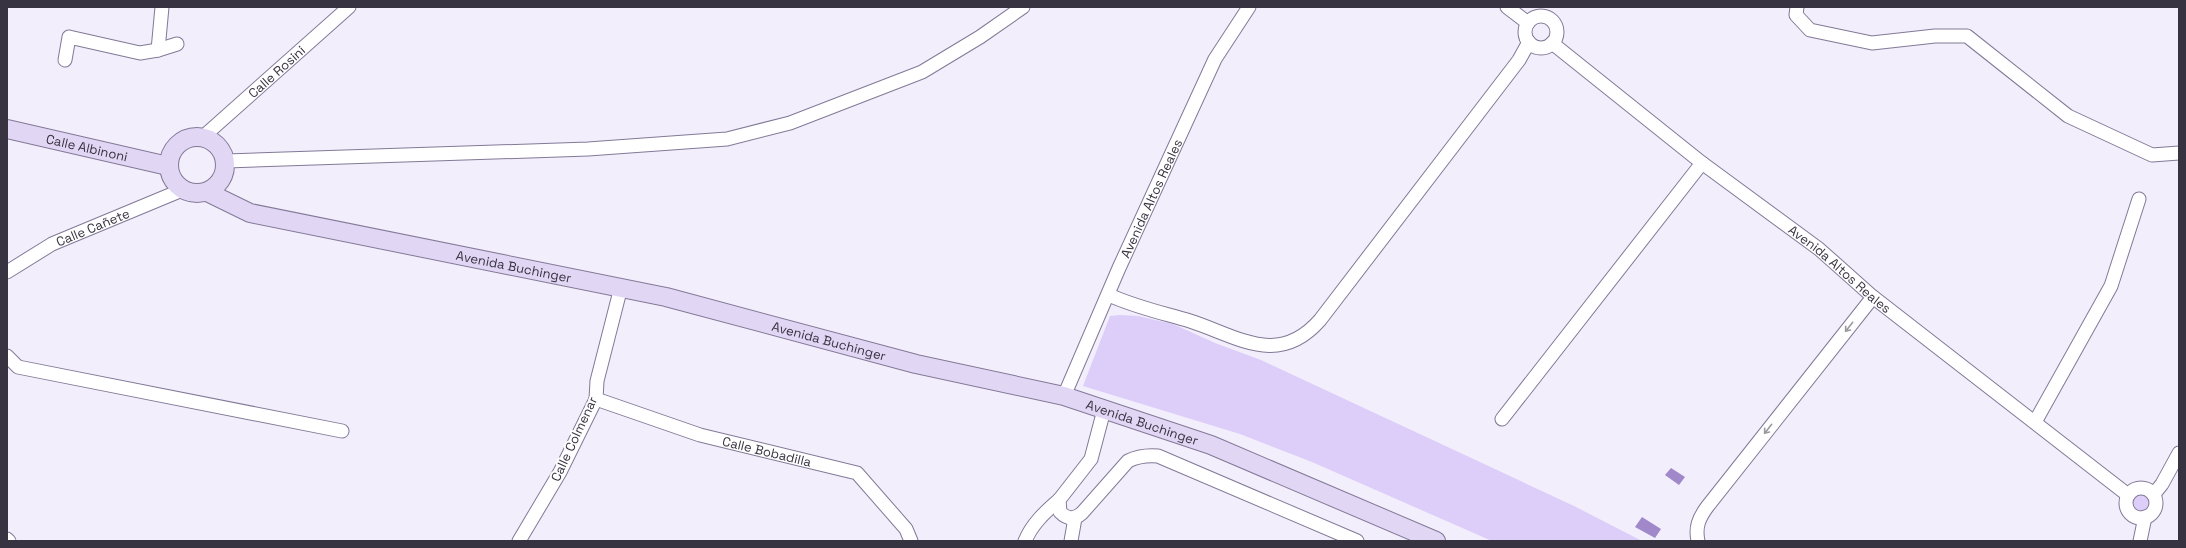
<svg xmlns="http://www.w3.org/2000/svg" width="2186" height="548" font-family="'Space Grotesk',sans-serif">
	<style>
		.green { fill: #dccdf9 }
		.water { fill: #a088ca }
		.lines { fill: none; stroke-linecap: round; stroke-linejoin: round }
		.street-casing { stroke: #837997; stroke-width: 15 }
		.secondary-casing { stroke: #837997; stroke-width: 20 }
		.street { stroke: #fff; stroke-width: 13 }
		.secondary { stroke: #e2d6f5; stroke-width: 18 }
		.oneway { stroke: #9b99a0 }
		.labels { text-anchor: middle; dominant-baseline: central; stroke-width: 4; stroke-linejoin: round; paint-order: stroke }
		.street-label { font-size: 13px; fill: #373340; stroke: #fefefe }
	</style>
	<rect width="100%" height="100%" fill="#f2eefc"/>
	<path class="green" d="M1120 315 1138 316 1173 324 1215 343 1261 360 1574 506 1642 541H1492L1312 462 1240 434 1083 386 1110 316Z
		M2133 503a9 9 0 1 1 18 0a9 9 0 1 1-18 0Z"/>
	<path class="water" d="M1671 468 1685 477 1679 485 1665 475Z
		M1642 517 1661 529 1655 538 1635 527Z"/>
	<g class="lines">
		<defs>
			<g id="street">
				<path d="M1507 7 1528 23"/>
				<path d="M1797 7 1796 15 1810 30 1872 43 1935 36H1967L2068 116 2152 155 2179 153"/>
				<circle cx="1541" cy="32" r="16"/>
				<path id="s1" d="M1552 43 1702 163 1819 249 1873 297 2128 495"/>
				<path d="M158 50 162 7"/>
				<path d="M65 60 69 37 140 53 158 50 177 44"/>
				<path id="s2" d="M204 136 349 7"/>
				<path d="M226 161 588 149 727 139 790 123 922 72 980 37 1023 7"/>
				<path id="s3" d="M7 272 52 244 182 190"/>
				<path d="M1109 295C1135 307 1163 313 1190 321 1237 336 1278 368 1320 320L1519 60 1529 42"/>
				<path d="M7 356 18 367 342 431"/>
				<path id="s4" d="M1064 396 1119 268 1215 59 1249 7"/>
				<path id="s5" d="M596 399 700 435 857 473 906 529 911 541"/>
				<path d="M1104 410 1091 459 1059 500 1060 512C1067 519 1074 520 1082 513L1128 461C1138 456 1146 455 1158 456L1357 541"/>
				<path d="M1502 419 1702 163"/>
				<path d="M2035 422 2111 286 2139 199"/>
				<circle cx="2141" cy="503" r="15"/>
				<path d="M2154 494 2162 484 2179 453"/>
				<path d="M7 539 9 541"/>
				<path d="M519 541 560 472 596 399 597 381 620 291 614 286"/>
				<path d="M1025 541C1032 524 1045 512 1059 500"/>
				<path d="M1071 541 1075 518"/>
				<path d="M1698 541C1695 527 1699 518 1707 507L1873 297"/>
				<path d="M2140 541 2145 517"/>
			</g>
			<g id="secondary">
				<path id="s6" d="M7 129 168 166"/>
				<circle cx="197" cy="165" r="28"/>
				<path id="s7" d="M207 192 250 213 666 297 916 364 1064 396 1211 445 1436 541"/>
			</g>
		</defs>
		<use href="#street" class="street-casing"/>
		<use href="#secondary" class="secondary-casing"/>
		<use href="#street" class="street"/>
		<use href="#secondary" class="secondary"/>
	</g>
	<defs><path id="oneway-shaft" d="M-6 0H5M1.5-3L5.5 0L1.5 3" fill="none" stroke-width="1.6" stroke-linecap="round" stroke-linejoin="round"/></defs>
	<g class="oneway">
		<use href="#oneway-shaft" transform="translate(1849 327) rotate(128)"/>
		<use href="#oneway-shaft" transform="translate(1768 429) rotate(128)"/>
	</g>
	<g class="labels">
		<g class="street-label">
			<text stroke="none"><textPath href="#s2" startOffset="97">Calle Rosini</textPath></text>
			<text stroke="none"><textPath href="#s6" startOffset="82">Calle Albinoni</textPath></text>
			<text stroke="none"><textPath href="#s4" startOffset="216">Avenida Altos Reales</textPath></text>
			<text stroke="none"><textPath href="#s3" startOffset="97">Calle Cañete</textPath></text>
			<text stroke="none"><textPath href="#s7" startOffset="317">Avenida Buchinger</textPath></text>
			<text stroke="none"><textPath href="#s1" startOffset="366">Avenida Altos Reales</textPath></text>
			<text stroke="none"><textPath href="#s7" startOffset="641">Avenida Buchinger</textPath></text>
			<text stroke="none"><textPath href="#s7" startOffset="965">Avenida Buchinger</textPath></text>
			<text transform="translate(574 439) rotate(-65)">Calle Colmenar</text>
			<text stroke="none"><textPath href="#s5" startOffset="179">Calle Bobadilla</textPath></text>
		</g>
	</g>
	<rect width="2186" height="548" fill="none" stroke="#373340" stroke-width="16"/>
</svg>
